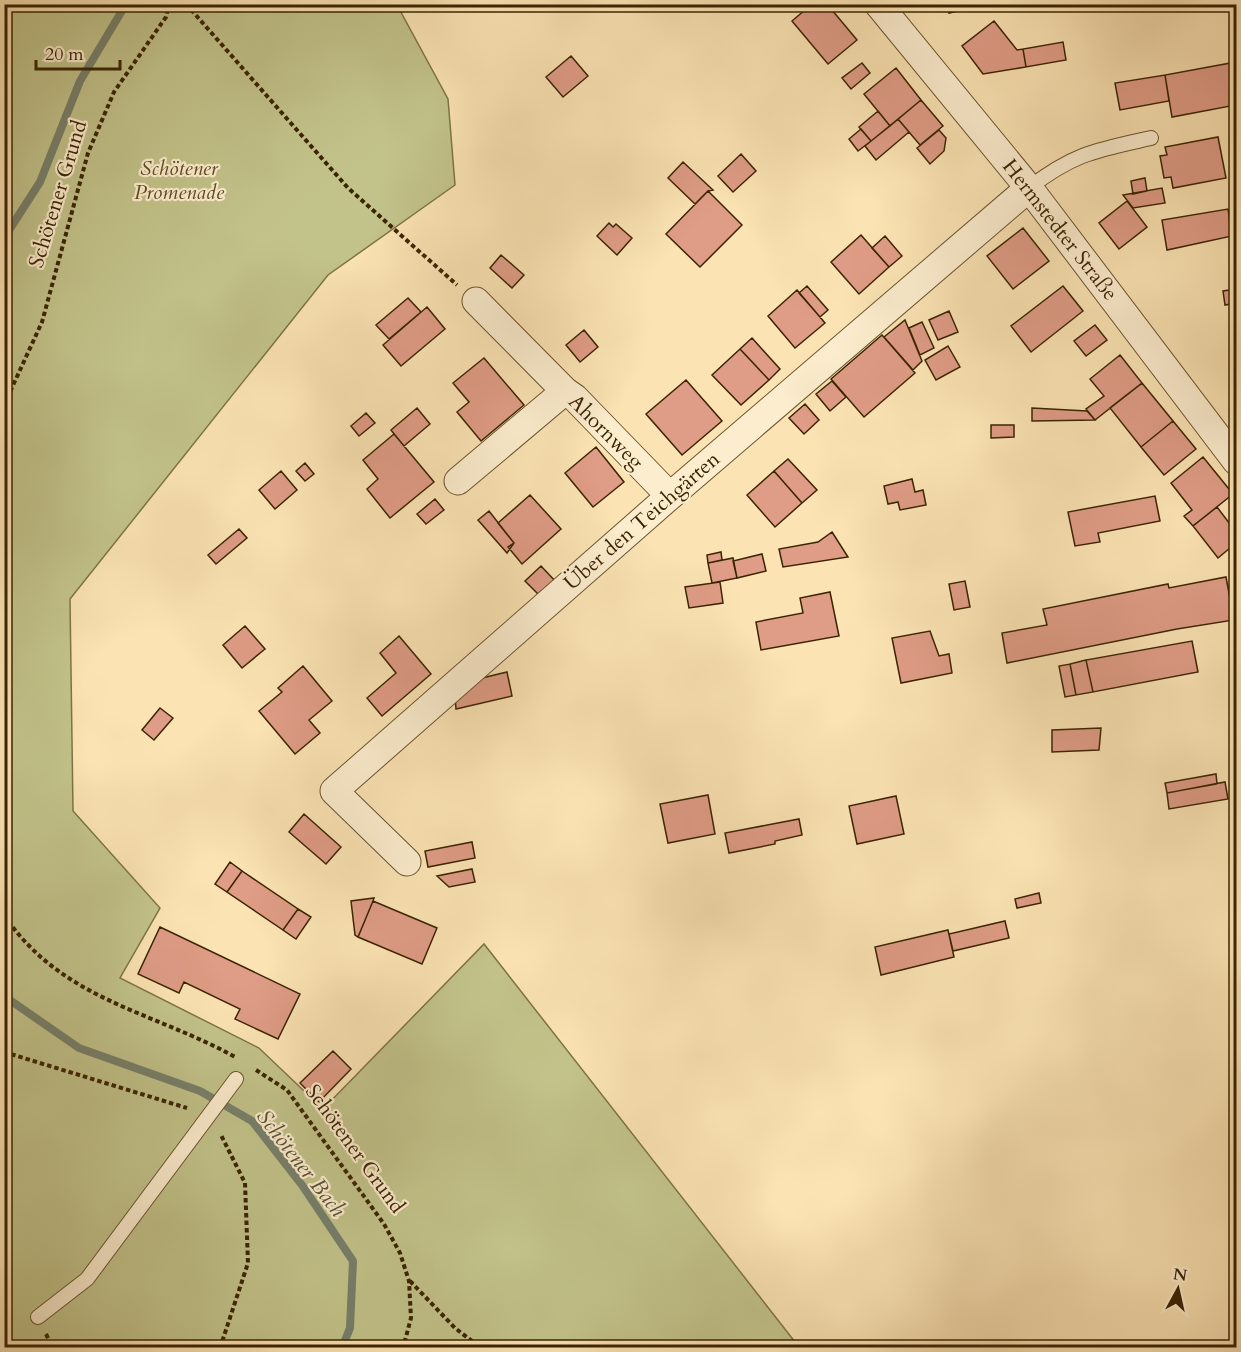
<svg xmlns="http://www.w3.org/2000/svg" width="1241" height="1352" font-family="Cardo,serif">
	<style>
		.green { fill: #c2c38a; stroke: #7e7446; stroke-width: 1.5 }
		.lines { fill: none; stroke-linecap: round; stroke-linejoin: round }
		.stream { stroke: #77806b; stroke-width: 8 }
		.building { fill: #df9c86; stroke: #3b2402; stroke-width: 1.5 }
		.service-casing { stroke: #6b542e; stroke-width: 16 }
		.minor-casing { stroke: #6b542e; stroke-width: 29 }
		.path { stroke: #3b2402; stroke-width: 4; stroke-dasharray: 4.5 3; stroke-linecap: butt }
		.service { stroke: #fcedce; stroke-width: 14 }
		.minor { stroke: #fcedce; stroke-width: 27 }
		.labels { text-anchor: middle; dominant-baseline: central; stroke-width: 4.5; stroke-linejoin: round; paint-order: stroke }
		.park-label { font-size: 21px; font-style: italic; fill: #5d4c24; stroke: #fcedce }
		.street-label { font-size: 21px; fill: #3b2402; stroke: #fcedce }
		.water-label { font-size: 22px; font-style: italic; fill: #595237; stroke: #fcedce }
	</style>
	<rect width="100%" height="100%" fill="#fbe3b3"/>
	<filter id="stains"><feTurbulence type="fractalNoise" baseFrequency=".00333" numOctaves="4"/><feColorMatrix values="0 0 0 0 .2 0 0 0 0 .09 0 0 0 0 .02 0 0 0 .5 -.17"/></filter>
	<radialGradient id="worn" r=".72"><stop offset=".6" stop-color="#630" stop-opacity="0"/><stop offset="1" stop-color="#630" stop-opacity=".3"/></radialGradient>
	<path class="green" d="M5 5H397L448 99 455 185 328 275 70 599 73 811 160 908 120 978 259 1048 323 1109 484 944 799 1347 5 1348Z"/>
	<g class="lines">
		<path class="stream" d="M4 238 40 182 80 81 126 4
			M4 996 79 1048 200 1091 252 1121 302 1185 353 1261 350 1328 342 1348"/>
	</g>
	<path class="building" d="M812 4H827L857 40 828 64 792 21Z
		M947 4H988L949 13Z
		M994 21 1017 50 1023 49 1026 67 983 74 962 46Z
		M1063 42 1066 60 1026 67 1023 49Z
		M571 56 588 76 563 97 546 77Z
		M1236 62V105L1172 117 1165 75Z
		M862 63 870 73 851 89 842 78Z
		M896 68 921 100 890 126 864 94Z
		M1165 75 1169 101 1120 110 1115 83Z
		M921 100 943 126 920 145 898 119Z
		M878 111 890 126 871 141 859 127Z
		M898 119 909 132 876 160 865 146Z
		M861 129 871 141 858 151 849 139Z
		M939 130 946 138 944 151 930 164 917 148Z
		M1218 137 1226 178 1173 188 1171 177 1164 178 1160 156 1167 155 1165 147Z
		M741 154 756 171 733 192 718 176Z
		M683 162 713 190 708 191 695 204 668 178Z
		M1145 178 1147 191 1133 194 1131 181Z
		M1162 188 1165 203 1133 208 1123 195Z
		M708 191 742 225 700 267 666 234Z
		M1127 201 1147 227 1119 249 1099 223Z
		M1228 209 1232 236 1167 250 1162 220Z
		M609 223 613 227 616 224 632 238 617 255 597 236Z
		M1023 228 1049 261 1013 289 987 256Z
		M861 235 889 267 859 294 831 262Z
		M885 236 902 256 889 267 872 248Z
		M501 255 524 275 512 288 490 268Z
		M807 286 828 310 820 317 799 293Z
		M1063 286 1083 311 1031 352 1011 326Z
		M1236 289V303L1225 305 1223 291Z
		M797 290 825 323 795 348 768 316Z
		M408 298 421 312 389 339 376 325Z
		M427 307 445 329 401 366 383 345Z
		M949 311 958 332 938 340 929 320Z
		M905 320 922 361 913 370 884 337Z
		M922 322 934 348 920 355 909 328Z
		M1095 325 1107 340 1086 356 1074 341Z
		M584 330 598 347 580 362 566 345Z
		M882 335 915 373 864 417 831 379Z
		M752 338 780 369 769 380 740 349Z
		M948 346 960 367 936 380 925 360Z
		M740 349 769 380 741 405 712 375Z
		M1120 355 1142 383 1095 420 1086 409 1104 396 1090 379Z
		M484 358 524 405 481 441 457 412 469 402 453 383Z
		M686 380 722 421 682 455 646 414Z
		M832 381 846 397 830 411 816 394Z
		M1142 383 1173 421 1141 447 1110 408Z
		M805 404 819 420 804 434 789 418Z
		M417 408 430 424 404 446 391 430Z
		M1032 408 1087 411 1095 420 1032 421Z
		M366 413 375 423 359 436 351 426Z
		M1173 421 1196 449 1164 475 1141 447Z
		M991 425H1014V437L991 438Z
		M394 434 434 482 390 518 367 489 378 479 363 460Z
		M596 447 624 482 593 507 565 473Z
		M1203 457 1233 494 1193 526 1184 516 1192 510 1171 483Z
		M788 459 817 490 802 503 774 471Z
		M305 463 314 474 305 481 296 471Z
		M281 471 297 490 275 509 259 490Z
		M774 471 802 503 775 527 747 495Z
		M912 479 915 492 923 490 926 505 900 510 898 502 888 504 884 486Z
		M530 495 561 529 522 564 508 547 514 543 498 523Z
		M1155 496 1160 521 1098 533 1100 542 1075 546 1068 512Z
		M435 499 444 510 426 524 417 514Z
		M1217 507 1236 532V543L1218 558 1193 526Z
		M489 511 514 543 507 553 478 520Z
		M239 529 247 538 216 564 208 555Z
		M832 532 848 557 783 567 779 549 818 542Z
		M721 552 722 560 708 563 707 555Z
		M762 554 766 571 737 578 733 561Z
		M733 558 737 578 712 583 708 563Z
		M541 566 557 583 542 598 525 581Z
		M1226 577 1234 620 1177 629 1007 663 1002 633 1047 625 1043 609 1168 584 1169 588Z
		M965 581 970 607 954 610 949 584Z
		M720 582 723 603 689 608 685 587Z
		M830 592 839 636 761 650 756 622 803 613 800 598Z
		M245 626 265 649 242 668 223 645Z
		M930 631 939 656 949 654 952 673 901 683 892 638Z
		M399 636 431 674 382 716 367 698 396 673 380 653Z
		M1192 641 1198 672 1093 692 1086 660Z
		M1086 660 1093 692 1076 695 1070 664Z
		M1070 664 1076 695 1065 697 1059 666Z
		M303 666 332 701 309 720 320 733 295 754 259 711 282 692 278 688Z
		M507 672 512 696 456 709 455 696 478 679Z
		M160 708 173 718 154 740 142 730Z
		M1101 728 1099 750 1052 752V730Z
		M1216 774 1217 784 1167 793 1165 783Z
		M1225 782 1228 799 1169 809 1167 793Z
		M708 795 715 834 668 843 660 804Z
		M896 796 904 834 857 844 849 806Z
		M304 814 341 847 326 864 289 832Z
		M799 819 802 835 775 841V844L729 853 725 833Z
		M472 842 475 858 428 867 425 851Z
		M230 862 242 871 227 892 215 884Z
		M472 869 475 882 449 887 437 876Z
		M242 871 298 909 283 930 227 892Z
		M1039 893 1041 903 1017 908 1015 899Z
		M374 898 373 901 358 937 355 935 351 901Z
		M373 901 437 928 422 964 358 937Z
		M298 909 311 917 296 939 283 930Z
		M1005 921 1009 938 953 951 949 934Z
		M160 927 300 994 278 1039 235 1019 240 1009 184 982 179 993 138 974Z
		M948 930 954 957 881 975 875 947Z
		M333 1051 351 1069 319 1102 300 1083Z"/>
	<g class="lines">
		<defs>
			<path id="service" d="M1029 188C1074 153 1097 150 1151 138
				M38 1317 87 1279 236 1079"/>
			<path id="minor" d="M878 4 1029 188 1236 461
				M476 301 565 391
				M458 481 565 391 575 398 670 496
				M407 862 334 791 670 496 1029 188"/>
		</defs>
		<use href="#service" class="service-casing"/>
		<use href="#minor" class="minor-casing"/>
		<path class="path" d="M186 4 348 188 457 285
			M4 405 42 322 88 153 114 92 166 17 169 4
			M4 915C62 1001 153 1011 237 1058
			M4 1052 187 1108
			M256 1070 287 1090 384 1224 400 1253 409 1281 411 1318 403 1348
			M410 1281 455 1328 481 1348
			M46 1334 53 1348
			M220 1348 248 1263 245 1183 221 1135"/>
		<use href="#service" class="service"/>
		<use href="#minor" class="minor"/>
	</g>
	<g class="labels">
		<g class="park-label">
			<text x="179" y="168">Schötener<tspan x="179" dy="24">Promenade</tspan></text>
		</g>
		<g class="street-label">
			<text transform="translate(58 194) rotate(-73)">Schötener Grund</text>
			<text transform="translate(1060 230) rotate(52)">Hermstedter Straße</text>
			<text transform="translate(606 432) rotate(45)">Ahornweg</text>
			<text transform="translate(642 521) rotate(-41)">Über den Teichgärten</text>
			<text transform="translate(355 1149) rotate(54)">Schötener Grund</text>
		</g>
		<g class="water-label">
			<text transform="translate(301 1163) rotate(52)">Schötener Bach</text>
		</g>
	</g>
	<rect width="1241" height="1352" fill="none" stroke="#fbe3b3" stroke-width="24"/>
	<rect x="6" y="6" width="1229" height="1340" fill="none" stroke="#3b2402" stroke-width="3"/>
	<rect x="12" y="12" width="1217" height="1328" fill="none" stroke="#3b2402" stroke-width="1.5"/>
	<g transform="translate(1178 1289) rotate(8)" stroke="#fcedce" stroke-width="4.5" paint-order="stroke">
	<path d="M0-4.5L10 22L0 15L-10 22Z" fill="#3b2402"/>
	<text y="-9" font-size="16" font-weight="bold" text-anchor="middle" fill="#3b2402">N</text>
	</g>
	<path d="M36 60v9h84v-9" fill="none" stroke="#3b2402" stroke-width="3"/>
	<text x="45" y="60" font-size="18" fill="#3b2402" stroke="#fcedce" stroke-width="4.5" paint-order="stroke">20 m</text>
	<rect width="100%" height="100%" filter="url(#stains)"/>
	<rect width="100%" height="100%" fill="url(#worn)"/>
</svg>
